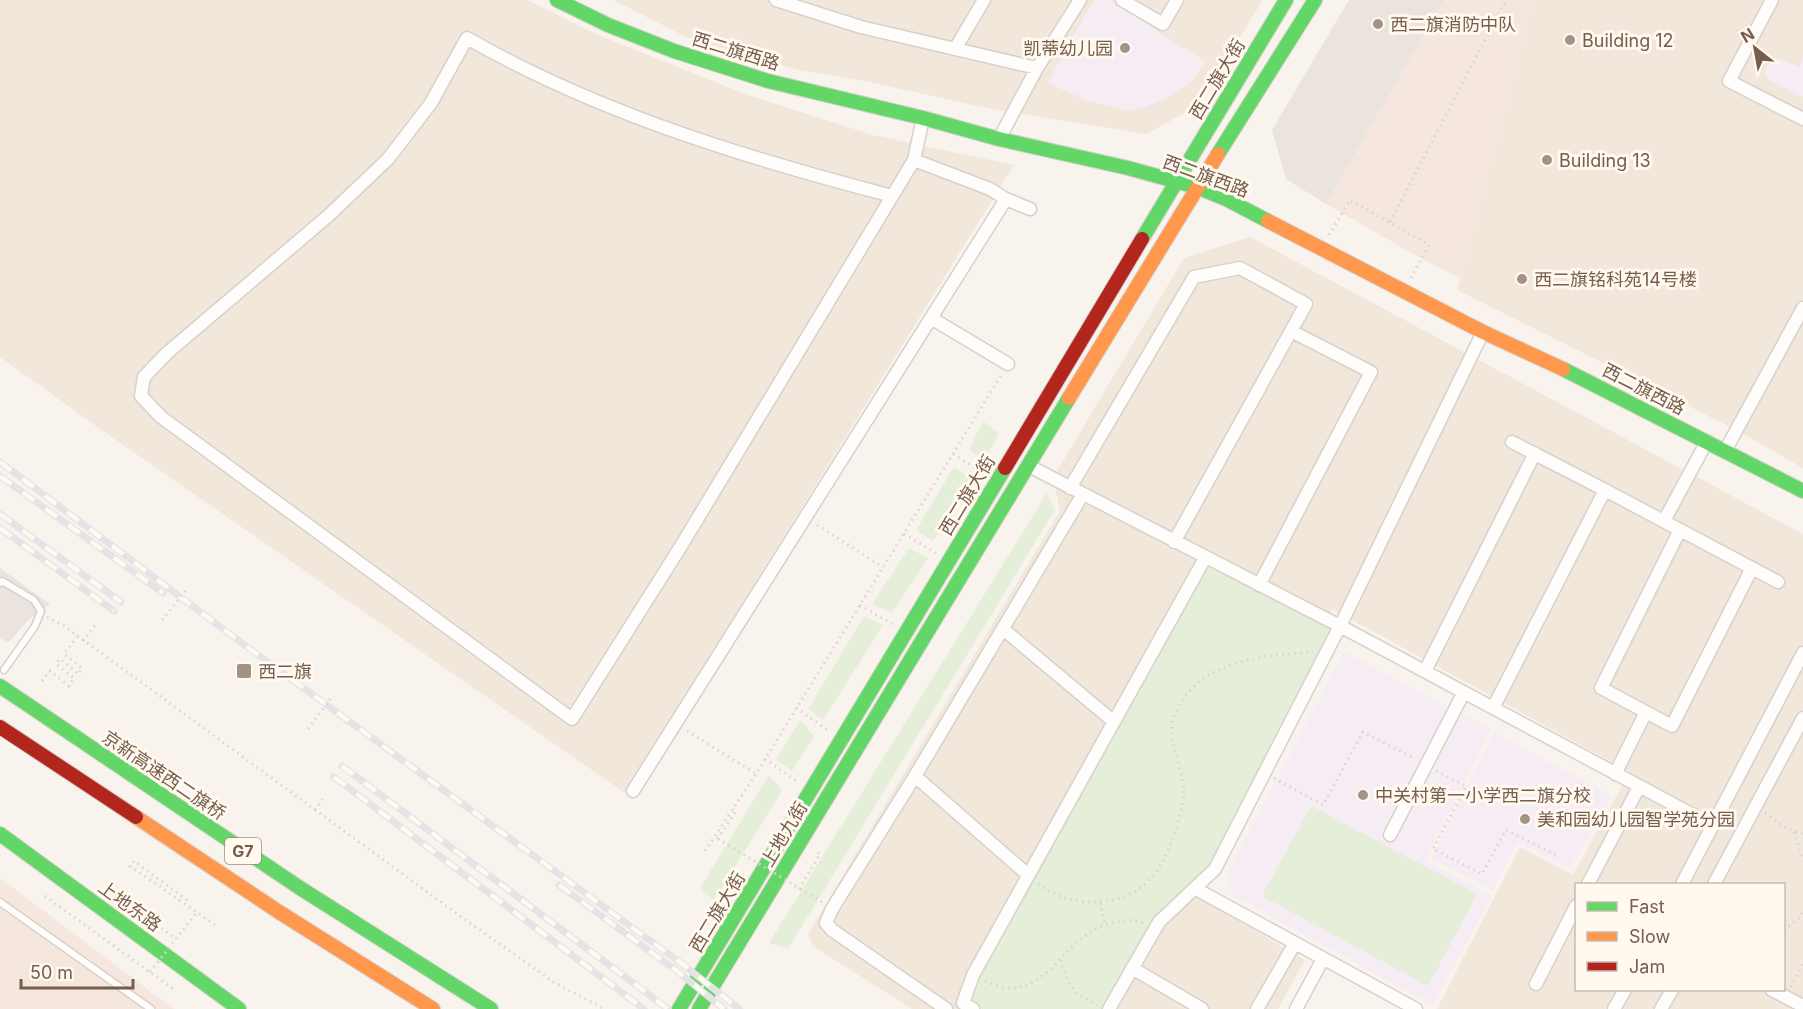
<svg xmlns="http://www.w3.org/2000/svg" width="1803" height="1009" font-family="Inter,'Noto Sans SC',sans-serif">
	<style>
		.residential { fill: #f1e7db }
		.commercial { fill: #f5e7de }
		.industrial { fill: #ebe4de }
		.education { fill: #f5ecf4 }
		.green { fill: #e4eed8 }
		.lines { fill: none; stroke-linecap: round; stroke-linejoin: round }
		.lane-casing { stroke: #d7d1cb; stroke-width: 9 }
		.street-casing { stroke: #d7d1cb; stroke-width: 15 }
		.fast-casing { stroke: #d8d1cb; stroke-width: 16 }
		.slow-casing { stroke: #d8d1cb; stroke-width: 16 }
		.jam-casing { stroke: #d8d1cb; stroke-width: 16 }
		.path { stroke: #dad4cf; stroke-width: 3; stroke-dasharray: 1.5 4.5; stroke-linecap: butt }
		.lane { stroke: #fefdfc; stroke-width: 6 }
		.street { stroke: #fefdfc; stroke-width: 12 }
		.fast { stroke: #63d668; stroke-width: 14 }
		.slow { stroke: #ff974d; stroke-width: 14 }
		.jam { stroke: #b3261e; stroke-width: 14 }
		.rail-casing { stroke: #e5e3e5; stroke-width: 7 }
		.rail { stroke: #fff9ef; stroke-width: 4.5; stroke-dasharray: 14; stroke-linecap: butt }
		.path-bridge { stroke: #dad4cf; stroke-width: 3; stroke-dasharray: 1.5 4.5; stroke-linecap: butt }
		.poi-dot { fill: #a49285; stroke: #fff9ef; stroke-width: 2 }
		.labels { text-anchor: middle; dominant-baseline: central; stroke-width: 6; stroke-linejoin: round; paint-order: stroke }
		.shield { fill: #fff9ef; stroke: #a08c7e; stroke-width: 1.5 }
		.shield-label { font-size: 16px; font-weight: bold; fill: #775d4d }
		.poi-label { font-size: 18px; fill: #775d4d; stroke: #fff9ef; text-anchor: start }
		.street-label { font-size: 18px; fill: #775d4d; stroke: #fff9ef }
	</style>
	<rect width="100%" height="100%" fill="#f8f4ed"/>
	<path class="residential" d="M0 0H527L601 36 748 95 873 135 1014 165 625 793 93 424 0 357Z
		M613 0H1263L1198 105 1147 134 996 110 865 81 799 70 742 56 684 36Z
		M1533 0H1803V468L1736 430 1457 290Z
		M1250 237 1803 534V1009H1614L1625 990H1784V884H1576V990H1617L1605 1009H1437L1520 847 1573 875 1630 772 1332 609 1196 895 1305 960 1278 1009H912L813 946 808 934 1060 511 1053 478 1184 258Z"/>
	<path class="commercial" d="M1444 0H1533L1460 278 1422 259 1326 204Z
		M0 878 174 1009H0Z"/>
	<path class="industrial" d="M1349 0H1444L1326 204 1286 179 1272 130Z
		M0 568 50 604 30 618 8 643 0 638Z"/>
	<path class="education" d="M1094 0H1109L1206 62 1193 80 1173 95 1143 108 1128 111 1086 100 1047 83Z
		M1803 57V97L1769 80 1765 75V69L1771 61 1776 58 1782 59 1799 67Z
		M1344 652 1491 729 1425 860 1492 896 1433 1005 1235 897 1229 888 1227 877 1231 866Z
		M1494 732 1612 796 1570 868 1518 842 1492 891 1431 858Z"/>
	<path class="green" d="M983 421 999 434 985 459 969 450Z
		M954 467 972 479 933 541 916 530Z
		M1047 493 1055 510 788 949 769 943Z
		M909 548 928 558 892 613 872 604Z
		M1205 558 1340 626 1215 869 1159 922 1109 1009H973L963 1003Z
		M864 616 883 625 823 720 808 709Z
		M800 720 814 736 792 771 776 759Z
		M769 775 782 791 714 900 700 888Z
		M1311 806 1477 894 1428 986 1262 896Z"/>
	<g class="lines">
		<defs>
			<path id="lane" d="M0 583 2 581 34 600 41 611 35 626 4 670
				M0 902 151 1009"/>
			<path id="street" d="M776 0 861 27 1037 68
				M1122 0 1163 24 1177 0
				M1772 0 1729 81 1803 119
				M955 49 984 0
				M999 139 1037 68 1080 0
				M914 160 990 189 1006 199 1030 209
				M892 196C746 158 598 113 467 38L431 103 388 159 328 216 167 353 144 377 141 396 161 417 572 719 681 546 914 160 923 118
				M931 318 1008 364
				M1725 451 1803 308
				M1029 466 1340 626 1712 825
				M1070 488 1194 277 1240 268 1306 304 1174 542
				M1605 490 1778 582
				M1664 521 1707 441
				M1680 530 1601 688 1672 726 1752 568
				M1259 585 1371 372 1291 331
				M1003 629 1113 721
				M1425 671 1535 453
				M1493 708 1605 490 1512 442
				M1615 774 1646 712
				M915 776 1028 875
				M633 791 1006 199
				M1390 835 1464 692
				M1588 884 1639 787
				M1682 884 1803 653
				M1714 884 1803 718
				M1196 889 1416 1009
				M1132 968 1202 1009
				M1536 984 1576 906
				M1772 990 1803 1006
				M946 1009 832 930 826 923 832 909 915 776 1083 494
				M973 1009 963 1003 973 975 1205 558
				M1109 1009 1159 922 1215 869 1340 626 1483 332
				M1257 1009 1295 943
				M1296 1009 1323 959
				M1614 1009 1625 990
				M1661 1009 1672 990"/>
			<path id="fast" d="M557 0 608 25 674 51 768 81 923 118 999 139 1128 168 1197 187 1226 199 1268 221
				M1218 154 1315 0
				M1142 239 1286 0
				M1563 369 1803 491
				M0 686 300 888 491 1009
				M0 834 239 1009
				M679 1009 1005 468
				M699 1009 1069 398"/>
			<path id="slow" d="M1268 221 1483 332 1563 369
				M1069 398 1218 154
				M136 817 279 912 433 1009"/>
			<path id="jam" d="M1005 468 1142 239
				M0 727 136 817"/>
		</defs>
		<use href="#lane" class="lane-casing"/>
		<use href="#street" class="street-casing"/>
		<use href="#fast" class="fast-casing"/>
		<use href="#slow" class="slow-casing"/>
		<use href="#jam" class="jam-casing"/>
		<path class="path" d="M1390 222 1506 0
			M1329 235 1350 200 1429 245 1411 278
			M953 454 985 474
			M817 525 883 567
			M904 534 936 553
			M860 605 892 624
			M47 617 63 625 460 916 555 983 605 1009
			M83 641 95 625
			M42 681 50 671 69 686 74 678 56 664 60 659 79 674 82 668 64 654 77 637
			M796 708 829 731
			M687 731 755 773
			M765 759 798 782
			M1436 771 1466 786 1433 849 1482 874 1506 830 1556 855
			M1274 778 1323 805 1363 732 1415 759
			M315 810 325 796
			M1765 813 1786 828 1803 834
			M1794 832 1803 861
			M718 839 736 811 733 809
			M705 851 756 774 1002 374
			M1038 884C1062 901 1088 906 1116 899 1152 890 1167 859 1177 826 1181 812 1185 799 1183 785 1180 751 1158 734 1184 698 1212 658 1268 656 1313 652
			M799 889 820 854 816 852
			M45 896 176 991
			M187 900 134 861 130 866 218 927
			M1100 903 1105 925
			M142 914 176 939
			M1784 930 1799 918 1803 911
			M1061 960C1068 986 1073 993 1097 1005
			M985 981C1037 1006 1054 956 1090 932 1098 927 1107 924 1116 922 1125 920 1135 919 1143 923
			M1791 987 1803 964"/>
		<use href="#lane" class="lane"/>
		<use href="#street" class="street"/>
		<use href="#fast" class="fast"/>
		<use href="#slow" class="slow"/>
		<use href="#jam" class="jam"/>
		<defs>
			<path id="rail" d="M0 462 254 652 681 963 739 1009
				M0 476 163 593
				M0 514 121 602
				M0 528 114 611
				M342 766 668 1009
				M334 777 644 1009
				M559 885 677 971 724 1009"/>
		</defs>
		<use href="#rail" class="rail-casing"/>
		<use href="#rail" class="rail"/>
		<path class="path-bridge" d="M162 620 186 590
			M308 729 331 698
			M718 839 822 902
			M150 972 197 912"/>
	</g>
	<g class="poi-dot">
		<circle cx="1378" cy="24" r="6"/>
		<circle cx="1570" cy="40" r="6"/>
		<circle cx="1125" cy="48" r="6"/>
		<circle cx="1547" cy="160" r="6"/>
		<circle cx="1522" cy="279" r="6"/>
		<rect x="236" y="663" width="16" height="16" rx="3"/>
		<circle cx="1363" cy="795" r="6"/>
		<circle cx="1525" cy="819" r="6"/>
	</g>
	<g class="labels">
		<rect class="shield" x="225" y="838" width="36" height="26" rx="4.5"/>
		<g class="shield-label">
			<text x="243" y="851">G7</text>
		</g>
		<g class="poi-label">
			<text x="1390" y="24">西二旗消防中队</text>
			<text x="1582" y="40">Building 12</text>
			<text x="1113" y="48" text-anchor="end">凯蒂幼儿园</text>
			<text x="1559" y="160">Building 13</text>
			<text x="1534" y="279">西二旗铭科苑14号楼</text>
			<text x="258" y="671">西二旗</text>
			<text x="1375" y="795">中关村第一小学西二旗分校</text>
			<text x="1537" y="819">美和园幼儿园智学苑分园</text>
		</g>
		<g class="street-label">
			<text transform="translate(736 51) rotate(17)">西二旗西路</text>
			<text transform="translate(1217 79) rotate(-59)">西二旗大街</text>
			<text transform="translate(1206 176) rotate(20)">西二旗西路</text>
			<text transform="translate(1644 389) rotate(27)">西二旗西路</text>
			<text transform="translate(967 495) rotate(-59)">西二旗大街</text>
			<text transform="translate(164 775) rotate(34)">京新高速西二旗桥</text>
			<text transform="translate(784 834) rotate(-59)">上地九街</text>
			<text transform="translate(130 906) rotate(36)">上地东路</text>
			<text transform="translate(717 912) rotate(-59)">西二旗大街</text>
		</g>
	</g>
	<rect x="1575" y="883" width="210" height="108" fill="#fff9ef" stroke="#c9bbae" stroke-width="1.5"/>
	<rect x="1587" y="902" width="30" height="9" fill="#63d668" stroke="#c9bbae" stroke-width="1.5"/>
	<text x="1629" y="913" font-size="18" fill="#775d4d">Fast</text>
	<rect x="1587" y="932" width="30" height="9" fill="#ff974d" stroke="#c9bbae" stroke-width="1.5"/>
	<text x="1629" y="943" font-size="18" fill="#775d4d">Slow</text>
	<rect x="1587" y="962" width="30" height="9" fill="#b3261e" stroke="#c9bbae" stroke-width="1.5"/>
	<text x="1629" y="973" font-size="18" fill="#775d4d">Jam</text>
	<g transform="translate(1755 48) rotate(329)" stroke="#fff9ef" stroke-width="4.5" paint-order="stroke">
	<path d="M0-4.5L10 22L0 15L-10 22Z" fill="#775d4d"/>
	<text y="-9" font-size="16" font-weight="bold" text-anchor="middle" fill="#775d4d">N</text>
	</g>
	<path d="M21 979v9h112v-9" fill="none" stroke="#775d4d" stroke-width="3"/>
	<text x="30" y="979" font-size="18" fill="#775d4d" stroke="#fff9ef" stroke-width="4.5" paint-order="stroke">50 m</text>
</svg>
